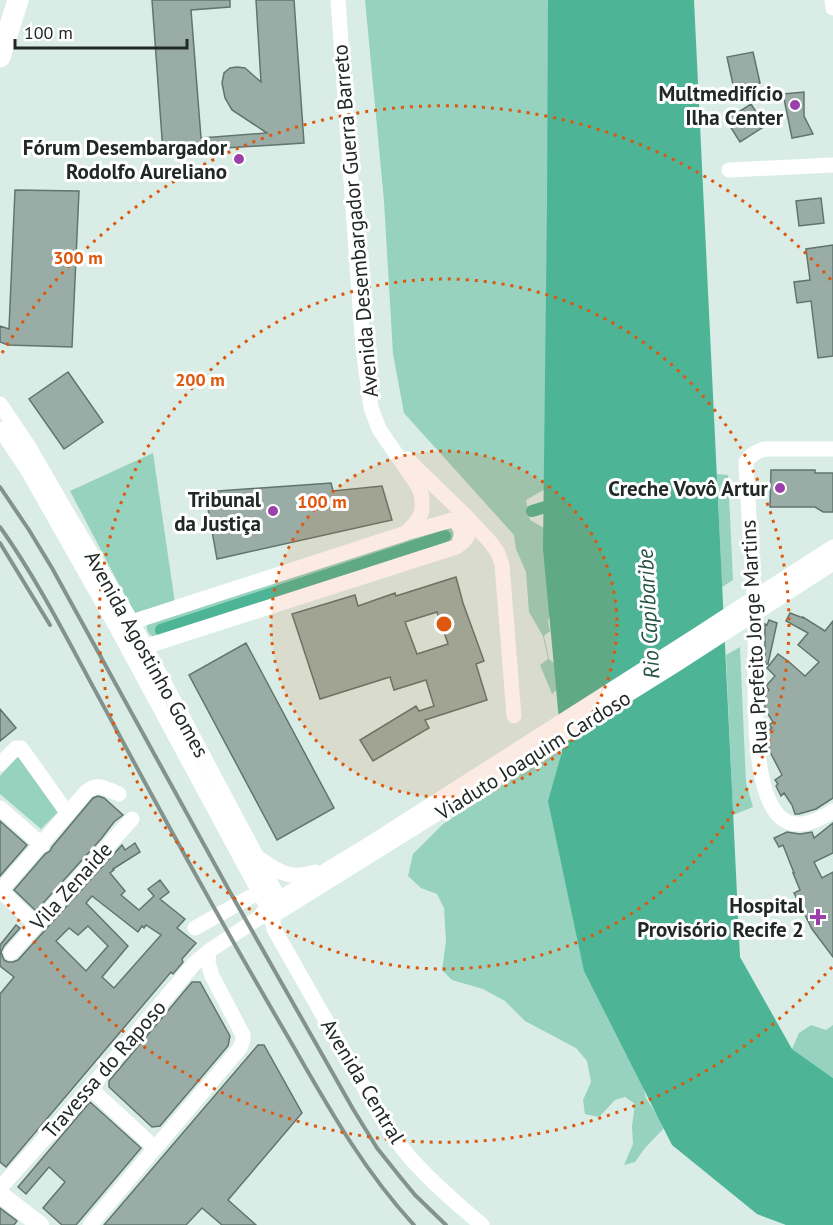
<svg xmlns="http://www.w3.org/2000/svg" width="833" height="1225" font-family="'PT Sans',sans-serif">
	<style>
		.green { fill: #96d2be }
		.water { fill: #4eb496 }
		.lines { fill: none; stroke-linecap: round; stroke-linejoin: round }
		.canal { stroke: #4eb496; stroke-width: 12 }
		.building { fill: #99ada6; stroke: #62746e; stroke-width: 1.5; fill-rule: evenodd }
		.minor { stroke: #fff; stroke-width: 15 }
		.major { stroke: #fff; stroke-width: 18 }
		.highway { stroke: #fff; stroke-width: 21 }
		.rail { stroke: #84928d; stroke-width: 4 }
		.ring { fill: none; stroke: #de570d; stroke-width: 3; stroke-dasharray: 3 6 }
		.poi-dot { fill: #9b40ab; stroke: #fff; stroke-width: 2 }
		.labels { text-anchor: middle; dominant-baseline: central; stroke-width: 6; stroke-linejoin: round; paint-order: stroke }
		.poi-label { font-size: 21px; font-weight: bold; fill: #212926; stroke: #fff; text-anchor: end }
		.street-label { font-size: 21px; fill: #212926; stroke: #fff }
		.water-label { font-size: 22px; font-style: italic; fill: #275345; stroke: #fff }
		.centre { fill: #de570d; stroke: #fff; stroke-width: 3 }
		.ring-label { font-size: 18px; text-anchor: middle; font-weight: bold; fill: #de570d; stroke: #fff; stroke-width: 6; stroke-linejoin: round; paint-order: stroke }
	</style>
	<rect width="100%" height="100%" fill="#d9ede6"/>
	<path class="green" d="M365 0H557L549 487 526 500 530 520C536 522 539 527 546 528L552 609 548 621 550 631 544 636 549 659 557 666 559 688 552 694 540 665 548 659 543 636 529 612 526 572 516 549 514 535 404 413 393 354 384 201Z
		M153 453 175 603 136 617 70 491Z
		M717 474 728 475 733 580 722 587Z
		M443 524 455 529 453 544 159 639C148 635 146 632 147 621Z
		M740 647 746 783 753 807 733 815 726 655Z
		M557 750 564 757 646 1098 665 1127 645 1148 635 1162 624 1165 633 1144 632 1126 635 1104 625 1097 615 1100 599 1117 585 1114 583 1100 591 1082 587 1061 576 1048 525 1021 505 1001 483 989 452 980 442 970 446 941 444 908 437 894 421 888 408 876 413 854 443 824Z
		M19 755 58 812 41 829 0 794V776Z
		M811 1025 826 1030 833 1025V1078L792 1049 799 1033Z"/>
	<path class="water" d="M548 0H694L740 957 792 1049 833 1078V1225H786L757 1214 672 1145 584 971 548 801 562 752 543 549 547 207Z"/>
	<g class="lines">
		<path class="canal" d="M532 511 559 503
			M161 630 445 536"/>
	</g>
	<path class="building" d="M152 0H230V7L191 10 201 138 267 133 232 110 225 98 222 83 224 73 230 68 237 67 245 68 261 82 256 0H294L304 143 163 152Z
		M753 52 760 83 734 89 727 57Z
		M804 92V116L813 134 792 138 783 94Z
		M751 104 765 126 740 142 726 120Z
		M15 190 79 191 72 347 8 345 0 342V326L9 329Z
		M821 198 824 223 799 226 796 201Z
		M833 245V356L818 358 811 301 797 303 794 282 810 280 806 249Z
		M68 372 103 422 64 449 29 399Z
		M771 470H815V473H833V512H823L815 507H770Z
		M331 483 333 491 382 486 392 520 217 559 205 492Z
		M456 577 463 603 484 661 476 664 487 700 425 720 429 728 373 761 360 740 416 706 419 711 434 706 426 680 394 690 390 677 320 699 292 614 355 595 358 606 395 593 396 596ZM437 612 448 644 417 654 405 622Z
		M790 613 803 618V617L825 631 833 621V798L816 809 799 814H795L792 805 784 793 781 796 776 786 778 784 775 780 782 775 769 750 770 749 767 745 770 743 767 738 766 732 772 728 769 725 773 722 765 709V694L769 690 766 686 775 676 767 668 778 654 788 661 805 676 819 662 798 645 808 633 786 621Z
		M769 620 777 623 768 664H765V624L767 625Z
		M246 643 334 808 277 840 189 675Z
		M0 709 16 728 0 741Z
		M98 796 104 798 123 815 114 822 101 839 36 911 14 890 45 854 50 851 52 847 93 798Z
		M0 821 27 845 0 876Z
		M833 823V853L814 862 822 878 833 872V957L812 929 794 893 800 890 793 873H794L783 845 779 847 774 838 787 832 800 834 812 832 814 838Z
		M135 843 140 852 113 869 114 870 110 873 125 891 121 895 139 910 154 896 148 889 160 880 169 892 160 899 185 919 177 928 196 943 182 959 183 962 173 974 171 972 6 1167 0 1162V994L14 977 0 966V945L16 925 20 928 4 946 1 952 4 960 8 962H13L18 960 121 846 122 845 125 850ZM92 896 138 932 142 926 144 928 146 925 161 935 114 988 102 977 128 946 86 903ZM88 926 108 946 86 971 56 941 69 928 78 935Z
		M192 982H200L230 1036 228 1046 160 1126 152 1127 109 1087V1081Z
		M258 1045H264L302 1113 228 1200 256 1225H222L202 1208 186 1225H104Z
		M90 1102 141 1148 76 1225H62L43 1208 65 1182 49 1167 26 1194 18 1187Z
		M0 1208 17 1221 14 1225H0Z"/>
	<g class="lines">
		<path class="minor" d="M832 0 833 8
			M729 170 833 165
			M0 404 29 447 67 513 132 622 283 906
			M0 429 27 469 117 628 272 916 274 929 374 1105C386 1125 398 1145 414 1162 435 1185 458 1205 482 1225
			M833 449H764C756 452 750 455 746 462 748 514 753 565 755 617 757 663 747 784 779 816 795 832 817 821 833 811
			M407 459 467 517 491 543 498 553 502 565 514 716
			M409 532 452 520C461 524 463 534 459 542
			M117 628 132 622 406 533 417 521 422 511V500L421 493 416 483 379 429 371 408 363 348 338 0
			M138 649 456 547C470 539 470 532 467 517
			M0 764 16 748H21L68 814
			M0 808 42 845
			M260 859C280 873 291 880 315 872
			M0 890 35 924
			M1 890 87 791C98 782 106 789 119 794
			M263 917 272 916 284 909 677 664 833 563
			M195 928 259 892
			M11 953 132 819
			M90 1088 155 1148
			M0 1188 90 1088 194 964 209 951 260 917 267 907 279 899 360 850 694 637 833 547
			M90 1225 240 1048 243 1040V1035L212 976 208 963 209 951"/>
		<path class="major" d="M0 1194 40 1225"/>
		<path class="highway" d="M0 57 18 0"/>
		<path class="rail" d="M0 487 29 530 52 568 230 892 353 1109 377 1148 401 1178 415 1195 446 1225
			M0 527C42 586 74 653 109 716 167 824 226 931 288 1037 326 1103 362 1169 414 1225
			M0 543 50 625"/>
	</g>
	<circle cx="444" cy="624" r="173" fill="#de570d" fill-opacity=".12"/>
	<g class="ring">
		<circle cx="444" cy="624" r="173"/>
		<circle cx="444" cy="624" r="345"/>
		<path d="M832 967A518 518 0 0 1 2 895M2 353A518 518 0 0 1 832 281"/>
	</g>
	<g class="poi-dot">
		<circle cx="795" cy="105" r="6"/>
		<circle cx="239" cy="159" r="6"/>
		<circle cx="780" cy="488" r="6"/>
		<circle cx="273" cy="511" r="6"/>
		<path d="M815 908h6v6h6v6h-6v6h-6v-6h-6v-6h6z"/>
	</g>
	<g class="labels">
		<g class="poi-label">
			<text x="783" y="93">Multmedifício<tspan x="783" dy="24">Ilha Center</tspan></text>
			<text x="227" y="147">Fórum Desembargador<tspan x="227" dy="24">Rodolfo Aureliano</tspan></text>
			<text x="768" y="488">Creche Vovô Artur</text>
			<text x="261" y="499">Tribunal<tspan x="261" dy="24">da Justiça</tspan></text>
			<text x="804" y="905">Hospital<tspan x="804" dy="24">Provisório Recife 2</tspan></text>
		</g>
		<g class="street-label">
			<text transform="translate(355 221) rotate(-95)">Avenida Desembargador Guerra Barreto</text>
			<text transform="translate(754 637) rotate(-93)">Rua Prefeito Jorge Martins</text>
			<text transform="translate(147 654) rotate(61)">Avenida Agostinho Gomes</text>
			<text transform="translate(533 755) rotate(-32)">Viaduto Joaquim Cardoso</text>
			<text transform="translate(71 886) rotate(-48)">Vila Zenaide</text>
			<text transform="translate(104 1069) rotate(-49)">Travessa do Raposo</text>
			<text transform="translate(363 1081) rotate(59)">Avenida Central</text>
		</g>
		<g class="water-label">
			<text transform="translate(648 614) rotate(-93)">Rio Capibaribe</text>
		</g>
	</g>
	<circle cx="444" cy="624" r="9" class="centre"/>
	<g class="ring-label">
		<text x="78" y="264">300 m</text>
		<text x="200" y="386">200 m</text>
		<text x="322" y="508">100 m</text>
	</g>
	<path d="M15 39v9h172v-9" fill="none" stroke="#212926" stroke-width="3"/>
	<text x="24" y="39" font-size="18" fill="#212926" stroke="#ffffff" stroke-width="4.5" paint-order="stroke">100 m</text>
</svg>
